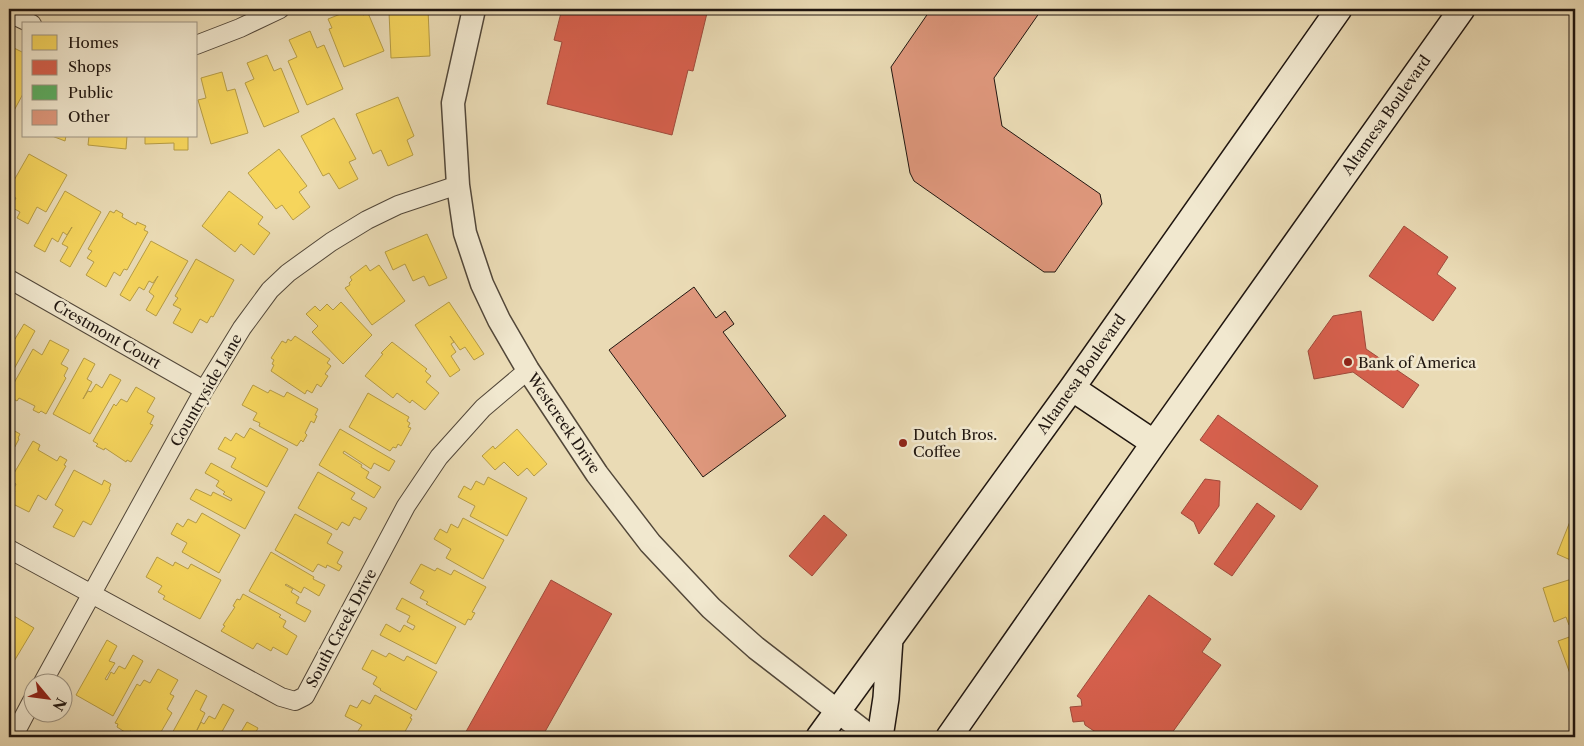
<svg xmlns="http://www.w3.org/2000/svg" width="1584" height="746" font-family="'Libre Caslon Text',serif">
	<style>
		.homes { fill: #f6d55c; stroke: #b69c45 }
		.shops { fill: #d6604d; stroke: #9f4a3b }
		.public { fill: #5aae61; stroke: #498049 }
		.building { fill: #de977c; stroke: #201610 }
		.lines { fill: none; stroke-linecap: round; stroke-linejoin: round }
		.minor-casing { stroke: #524739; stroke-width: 20 }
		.tertiary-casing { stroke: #524739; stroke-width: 25 }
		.secondary-casing { stroke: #201610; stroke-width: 28 }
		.minor { stroke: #f1e8cf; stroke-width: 18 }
		.tertiary { stroke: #f1e8cf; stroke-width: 22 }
		.secondary { stroke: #f1e8cf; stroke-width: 25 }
		.poi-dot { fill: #8f2418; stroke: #f1e8cf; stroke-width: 2 }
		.labels { text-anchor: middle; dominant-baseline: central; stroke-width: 5; stroke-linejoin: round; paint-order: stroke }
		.street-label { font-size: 15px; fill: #201610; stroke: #f1e8cf }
		.poi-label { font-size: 15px; fill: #201610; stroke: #f1e8cf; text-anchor: start }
	</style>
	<rect width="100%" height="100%" fill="#eadbb5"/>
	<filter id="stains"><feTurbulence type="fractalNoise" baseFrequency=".004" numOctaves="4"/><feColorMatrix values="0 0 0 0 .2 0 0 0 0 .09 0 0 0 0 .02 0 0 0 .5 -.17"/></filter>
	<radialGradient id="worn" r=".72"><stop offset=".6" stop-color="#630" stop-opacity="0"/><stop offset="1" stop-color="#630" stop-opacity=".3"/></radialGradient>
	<path class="homes" d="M147 9H171V11L148 13Z
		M353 9H361L363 15 368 13 384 51 344 67 329 29 332 28 328 19Z
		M398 9H428L430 56 391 58 389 12 398 11Z
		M310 31 317 48 324 45 343 89 307 105 288 61 297 57 289 40Z
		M14 48 24 53V92L10 118 9 57Z
		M267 55 274 71 281 68 299 112 264 127 245 83 254 79 247 63Z
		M222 72 227 91 235 89 248 133 211 144 198 100 206 98 201 78Z
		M398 97 414 136 407 140 413 155 388 166 381 150 373 154 356 114Z
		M334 118 356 159 349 162 358 179 339 189 329 173 323 176 301 136Z
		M52 136H66L65 141Z
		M89 136H127L126 149 88 145Z
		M145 136H188V150H174V143L145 144Z
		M279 149 307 186 299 192 310 207 293 220 282 205 276 209 248 173Z
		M29 154 67 175 46 212 37 207 28 224 17 218 20 212 11 207 16 198 9 194V189Z
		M65 191 101 212 70 267 60 261 68 247 62 244 72 227 67 235 63 232 58 242 52 238 45 252 34 246Z
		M229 191 263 217 258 224 270 233 254 255 241 244 235 252 202 226Z
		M116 210 123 214 122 217 136 225 137 222 146 226 144 230 148 232 127 270 124 269 120 276 114 272 106 287 86 275 94 262 87 258 92 251 88 249 110 211 114 213Z
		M427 234 447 278 429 286 424 276 413 281 405 264 393 270 385 252Z
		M151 241 188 261 156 316 146 310 154 296 149 292 158 276 153 283 149 281 144 290 139 287 130 301 120 295Z
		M196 259 234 280 213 317 211 316 207 323 200 319 192 333 173 323 181 309 173 305 178 298 175 296Z
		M366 265 370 271 379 265 405 301 372 325 345 288 350 285 349 283 352 280 350 277Z
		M341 302 372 335 343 364 312 332 318 326 306 314 315 306 320 311 327 304 333 310Z
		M449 302 484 354 474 360 465 347 460 350 450 336 454 342 451 344 456 352 451 356 460 370 450 377 415 325Z
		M24 324 35 331 9 378V339L10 336 15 339Z
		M295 336 330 359 327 363 331 366 325 374 328 376 321 387 317 384 312 393 307 390 305 394 271 371 274 365 272 364 274 360 271 358 282 341 286 343 288 339 291 341Z
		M50 340 69 350 61 364 68 368 64 376 66 378 46 414 41 411 39 413 33 410 35 406 19 398 17 401 12 398 13 395 9 392 33 349 42 355Z
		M392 342 427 369 425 371 431 376 426 382 439 393 425 410 412 400 410 403 397 393 393 398 365 376 383 354 381 353Z
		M84 358 95 364 87 379 92 382 83 399 88 391 91 392 96 384 102 388 110 374 121 380 90 434 53 414Z
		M253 385 268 393 270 390 284 397 287 392 318 409 315 415 317 416 314 423 311 421 305 433 307 435 303 442 301 440 297 446 259 426 260 423 253 420 257 413 242 405Z
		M136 387 155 398 147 412 154 416 150 424 153 425 131 462 127 460 126 462 105 448 104 450 96 446 98 444 93 441 114 404 116 406 121 399 127 402Z
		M368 393 409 417 407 421 410 423 408 427 411 428 401 446 398 444 396 448 393 447 390 451 349 427Z
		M250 428 288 449 267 487 231 467 236 458 218 449 225 437 231 441 236 433 244 438Z
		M340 429 395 461 389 471 374 463 371 469 344 451 343 453 362 465 361 467 369 472 366 478 381 487 374 498 319 465Z
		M517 429 547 464 534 476 527 468 518 476 504 462 495 470 482 456 493 446 495 449Z
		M13 430 20 434 18 438 19 439 9 458V433L10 434Z
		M33 441 40 445 38 450 57 461 60 456 67 460 64 465 66 466 46 500 38 495 29 512 9 502V496L11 497 15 491 13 490 16 484 10 480Z
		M211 463 265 492 245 529 190 499 196 489 211 496 213 492 231 501 232 499 223 494 225 492 216 486 219 481 205 473Z
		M74 470 102 485 104 480 111 484 109 489 110 490 91 525 83 521 74 537 53 527 63 510 55 505Z
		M318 472 355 493 351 499 367 508 360 520 354 517 349 526 342 522 337 530 298 508Z
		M488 477 527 498 507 536 470 516 475 506 458 497 464 486 471 490 476 481 484 485Z
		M1575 509V562L1557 554Z
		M202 513 240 535 219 573 182 552 187 543 171 534 177 523 183 527 188 519 196 523Z
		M295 514 332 534 327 543 343 552 337 563 342 566 339 571 327 565 326 568 318 564 313 572 275 550Z
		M463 518 504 540 483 579 446 558 451 549 434 539 440 529 447 533 451 524 458 528Z
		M271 552 314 577 313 579 325 585 319 596 304 587 301 593 286 584 285 585 293 589 291 592 299 597 296 603 311 611 305 622 249 591Z
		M157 557 173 566 175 562 188 569 191 564 221 580 200 619 163 599 165 596 158 592 162 586 146 577Z
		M421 564 435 571 437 568 451 575 454 570 486 587 472 612 475 613 471 620 468 619 465 625 426 604 428 602 420 598 424 591 410 583Z
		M1575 578V623L1569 625 1566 617 1554 622 1543 588Z
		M243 594 281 615 279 617 286 621 283 627 297 636 287 655 273 647 271 651 257 643 253 649 221 631 225 626 223 625 235 607 233 606 237 599 240 600Z
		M402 598 456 627 436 664 380 635 386 624 400 632 404 625 413 630 415 626 407 622 410 616 396 609Z
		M9 613 34 628 13 663 9 660Z
		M1575 635V678L1572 679 1558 641Z
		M107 640 117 646 109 661 115 663 105 679 107 680 111 672 114 674 119 666 125 669 133 655 143 661 113 716 76 695Z
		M372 650 386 657 389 653 404 661 407 656 437 672 416 710 380 690 381 689 373 684 377 677 362 669Z
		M158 669 178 680 170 694 174 696 167 709 172 713 158 737H141L130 731 128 734 117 727 118 724 115 723 137 684 140 686 144 680 150 683Z
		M196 690 207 696 200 710 205 713 197 730 201 722 204 724 209 716 215 719 223 704 234 710 219 737H170Z
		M375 695 412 715 410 718 412 719 402 737H362L356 734 362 725 345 716 350 705 357 708 362 700 370 704Z
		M247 722 258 728 255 734 261 737H238Z
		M73 733 74 737H62Z"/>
	<path class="shops" d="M562 9H708L693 71 688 70 672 135 547 104 562 42 554 40Z
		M1569 9H1575V25Z
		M1404 226 1448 257 1437 274 1456 288 1433 321 1369 276Z
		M1361 311 1366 349 1419 385 1403 408 1353 372 1314 379 1308 351 1333 316Z
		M1218 415 1318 486 1301 510 1200 440Z
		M1205 479 1220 481 1219 506 1199 534 1194 522 1181 513Z
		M1257 503 1275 516 1232 576 1214 564Z
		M824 515 847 535 812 576 789 556Z
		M551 580 612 614 611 615 542 737H463Z
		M1149 595 1211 639 1202 652 1221 665 1169 737H1103L1085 725 1084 721 1073 722 1070 707 1082 706 1081 699 1077 696Z"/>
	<path class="public" d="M639 732 646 737H635Z"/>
	<path class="building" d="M931 9H1042L994 78 1002 126 1100 194 1102 204 1055 272H1044L914 181 910 173 891 67Z
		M694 287 716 318 725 311 734 324 723 332 786 416 703 477 609 350Z"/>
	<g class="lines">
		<defs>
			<path id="minor" d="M9 13 32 24
				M196 45 240 28 280 9
				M9 279 204 390
				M9 549 281 697 295 701 305 696 406 506 439 457 483 408 528 370
				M42 684 204 390 242 328 270 290 288 273 331 242 367 220 398 205 458 185
				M13 737 32 701"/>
			<path id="tertiary" d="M474 9 453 103 458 185 465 233 482 284 499 320 528 370 597 474 650 543 711 608 756 648 871 737"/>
			<path id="secondary" d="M1072 388 1154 443
				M819 737 1072 388 1339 9
				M880 737 886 698 890 639
				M949 737 1154 443 1462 9"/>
		</defs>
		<use href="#minor" class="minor-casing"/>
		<use href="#tertiary" class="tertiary-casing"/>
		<use href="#secondary" class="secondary-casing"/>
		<use href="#minor" class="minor"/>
		<use href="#tertiary" class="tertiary"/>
		<use href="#secondary" class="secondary"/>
	</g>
	<g class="poi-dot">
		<circle cx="1348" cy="362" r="5"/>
		<circle cx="903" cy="443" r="5"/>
	</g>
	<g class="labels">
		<g class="street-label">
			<text transform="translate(1386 115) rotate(-55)">Altamesa Boulevard</text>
			<text transform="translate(107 334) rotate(30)">Crestmont Court</text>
			<text transform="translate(1081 374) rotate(-55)">Altamesa Boulevard</text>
			<text transform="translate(206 390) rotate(-60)">Countryside Lane</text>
			<text transform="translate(564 423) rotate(56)">Westcreek Drive</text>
			<text transform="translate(341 628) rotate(-62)">South Creek Drive</text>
		</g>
		<g class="poi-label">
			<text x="1358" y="362">Bank of America</text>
			<text x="913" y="434">Dutch Bros.<tspan x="913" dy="17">Coffee</tspan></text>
		</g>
	</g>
	<rect width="1584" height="746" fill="none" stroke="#eadbb5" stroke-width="30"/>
	<rect x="10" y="10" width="1564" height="726" fill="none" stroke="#201610" stroke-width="2.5"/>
	<rect x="15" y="15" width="1554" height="716" fill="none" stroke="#201610"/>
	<rect x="22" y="22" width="175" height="115" fill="#f1e8cf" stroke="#9d9483"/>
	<rect x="32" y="35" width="25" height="15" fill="#f6d55c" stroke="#9d9483"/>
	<text x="68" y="48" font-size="15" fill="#201610">Homes</text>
	<rect x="32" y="60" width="25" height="15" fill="#d6604d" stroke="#9d9483"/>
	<text x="68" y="72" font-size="15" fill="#201610">Shops</text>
	<rect x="32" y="85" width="25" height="15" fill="#5aae61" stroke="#9d9483"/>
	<text x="68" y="98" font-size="15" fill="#201610">Public</text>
	<rect x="32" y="110" width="25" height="15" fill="#de977c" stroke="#9d9483"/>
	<text x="68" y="122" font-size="15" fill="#201610">Other</text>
	<g transform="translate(48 698) rotate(119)"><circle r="24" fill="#f1e8cf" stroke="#9d9483"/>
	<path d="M0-4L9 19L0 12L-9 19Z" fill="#8f2418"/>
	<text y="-8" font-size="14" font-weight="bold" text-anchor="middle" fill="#201610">N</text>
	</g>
	<rect width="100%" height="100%" filter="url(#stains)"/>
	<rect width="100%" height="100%" fill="url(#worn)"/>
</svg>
